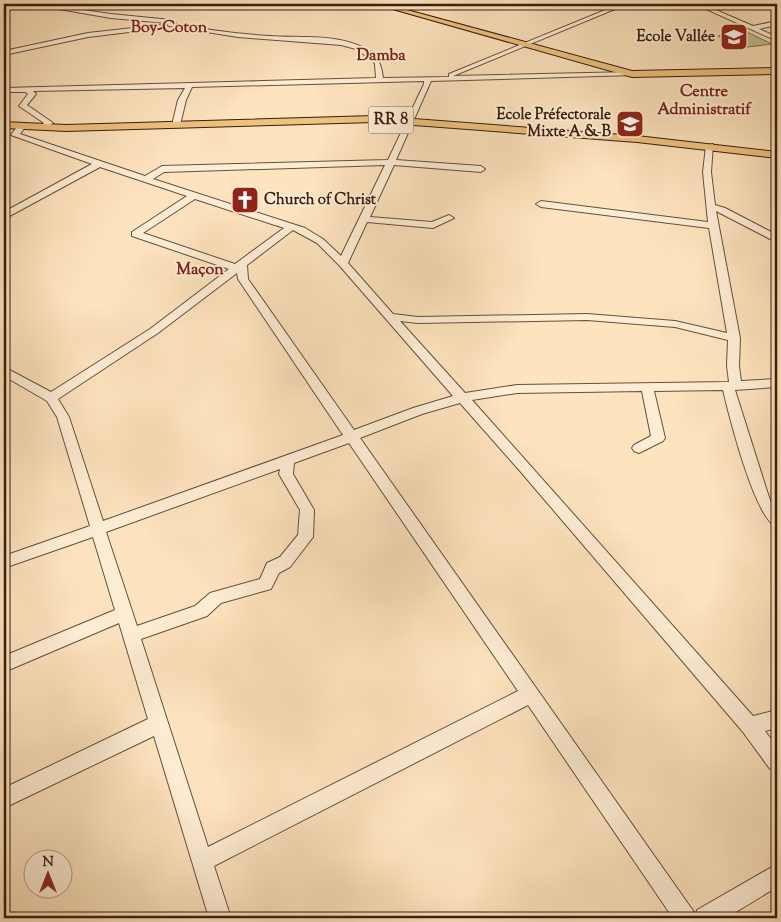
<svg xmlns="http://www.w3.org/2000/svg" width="781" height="922" font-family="'Sorts Mill Goudy',serif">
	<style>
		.green { fill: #c2c390; stroke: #7d704f }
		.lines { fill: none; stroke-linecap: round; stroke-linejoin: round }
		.minor-casing { stroke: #694e3a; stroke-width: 2 }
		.major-casing { stroke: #381d0e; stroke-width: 2 }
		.minor { fill: #feedd5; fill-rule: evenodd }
		.major { fill: #eec27f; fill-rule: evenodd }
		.labels { text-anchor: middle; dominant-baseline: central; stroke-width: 4; stroke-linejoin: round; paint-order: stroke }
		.far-poi-label { font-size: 15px; font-weight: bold; fill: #381d0e; stroke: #feedd5; text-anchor: end }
		.far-neighbourhood-label { font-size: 16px; font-weight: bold; fill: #7a1f14; stroke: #feedd5 }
		.shield { fill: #feedd5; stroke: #735b4a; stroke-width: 1 }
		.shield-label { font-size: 16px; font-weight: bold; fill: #381d0e }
	</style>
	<rect width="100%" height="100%" fill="#fde3be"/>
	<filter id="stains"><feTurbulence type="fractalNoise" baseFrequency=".004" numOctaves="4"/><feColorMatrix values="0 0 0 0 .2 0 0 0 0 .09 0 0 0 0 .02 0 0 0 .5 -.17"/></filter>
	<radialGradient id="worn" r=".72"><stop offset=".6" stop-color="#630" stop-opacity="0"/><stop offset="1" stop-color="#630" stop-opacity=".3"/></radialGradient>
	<path class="green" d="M747 32 772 44 740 48 718 36Z"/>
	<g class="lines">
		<defs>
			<path id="minor" d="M30 4H42L111 14 171 20 173 23C205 30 237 34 269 36 298 38 333 34 360 46 377 54 381 61 383 78L449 77V74L620 4H627L453 76 632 72 635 74 634 75 431 81 396 160 481 166 485 169 481 172 394 165 370 217 432 222 449 215 454 218 433 228 367 222 348 263 393 314 418 317 587 314 675 321 727 333 709 228 541 207 536 204 541 201 708 222 703 172 706 146 713 144 711 172 715 205 725 208 777 235V242L774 241 716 211 740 338 739 366 741 381 777 379V387L735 390 766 488 771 503 777 510V527C755 520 729 415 723 390L654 391 665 438 663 441 639 453 634 451 632 448 634 445 651 436 642 391 517 393 472 400 753 716 777 710V728L765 731 777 747V771L770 769 743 732 520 471 460 403 422 414 360 438 696 915 697 910 777 864V887L726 918H673L528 705 214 866 231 918H209L154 736 4 808V788L148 719 119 623 4 672V656L115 610 93 537 4 568V556L90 526 57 417 47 401 4 376V367L51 392 150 329 229 269 132 236V232L187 196 100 167 4 219V212L92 164 11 135 19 124H25L26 126 20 134 145 176 162 166 388 160 424 84V81L192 87 186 100 180 125 176 127 172 125 178 100 185 88 33 91 36 94 27 105 53 123 43 129 39 127 44 123 19 106 28 94 25 92H4V88L376 78 375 64 373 61 356 49 341 45 238 37 169 26 166 23 111 18ZM385 165 341 256 323 239 305 228 153 179 164 172ZM195 199 284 228 235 264 143 233ZM293 230 317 243 339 265 453 396 413 408 354 430 248 279 247 265ZM237 273 238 279 343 435 103 521 69 417 58 399 158 333ZM587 320 675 327 728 340 727 366 729 382 517 385 465 393 400 321 418 323ZM349 443 518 691 208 847 141 639 207 616 221 603 271 589 279 573 290 567 313 537 314 510 293 474 294 463ZM280 469 279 474 300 510 298 535 280 557 267 563 260 579 210 593 195 606 137 626 106 532Z
				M695 4H702L753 26 777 21V25L759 29 777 37V41Z
				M160 25 162 28 88 37 4 55V51L88 33Z"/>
			<path id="major" d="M375 4H385L632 71 777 68V74L632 77Z
				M374 116 637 136 777 152V158L637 142 374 122 66 131 4 128V122L66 125Z"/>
		</defs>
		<use href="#minor" class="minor-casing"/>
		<use href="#major" class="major-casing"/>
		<use href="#minor" class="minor"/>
		<use href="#major" class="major"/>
	</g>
	<defs>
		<symbol id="school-square" viewBox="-11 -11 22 22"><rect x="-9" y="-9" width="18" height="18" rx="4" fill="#8f2418" stroke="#feedd5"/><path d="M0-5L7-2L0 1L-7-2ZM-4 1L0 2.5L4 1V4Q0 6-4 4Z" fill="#fff"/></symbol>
		<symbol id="church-square" viewBox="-11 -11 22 22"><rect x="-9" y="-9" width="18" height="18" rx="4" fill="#8f2418" stroke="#feedd5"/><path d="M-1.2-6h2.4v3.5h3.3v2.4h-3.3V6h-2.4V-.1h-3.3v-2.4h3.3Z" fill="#fff"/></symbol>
	</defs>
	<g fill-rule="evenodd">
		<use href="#school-square" x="718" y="21" width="32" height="32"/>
		<use href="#school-square" x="614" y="108" width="32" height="32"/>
		<use href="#church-square" x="229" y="184" width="32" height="32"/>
	</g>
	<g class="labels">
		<g class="far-poi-label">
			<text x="715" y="37">Ecole Vallée</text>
			<text x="611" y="115">Ecole Préfectorale<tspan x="611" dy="17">Mixte A &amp; B</tspan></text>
			<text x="264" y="200" text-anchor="start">Church of Christ</text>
		</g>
		<g class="far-neighbourhood-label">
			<text x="169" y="28">Boy-Coton</text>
			<text x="381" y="56">Damba</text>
			<text x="704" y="92">Centre<tspan x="704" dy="18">Administratif</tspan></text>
			<text x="200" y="270">Maçon</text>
		</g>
		<rect class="shield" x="368.5" y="106.5" width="45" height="27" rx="4"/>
		<g class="shield-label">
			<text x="391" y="120">RR 8</text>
		</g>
	</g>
	<rect width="781" height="922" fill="none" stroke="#fde3be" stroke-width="20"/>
	<rect x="5" y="5" width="771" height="912" fill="none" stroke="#381d0e" stroke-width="2.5"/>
	<rect x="10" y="10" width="761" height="902" fill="none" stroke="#381d0e"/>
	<g transform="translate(48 874)"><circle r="24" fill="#feedd5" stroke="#af9a85"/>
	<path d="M0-4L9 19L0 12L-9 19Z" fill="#8f2418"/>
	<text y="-8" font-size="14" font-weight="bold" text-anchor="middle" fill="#381d0e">N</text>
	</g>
	<rect width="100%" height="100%" filter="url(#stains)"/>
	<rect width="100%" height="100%" fill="url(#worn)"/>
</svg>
